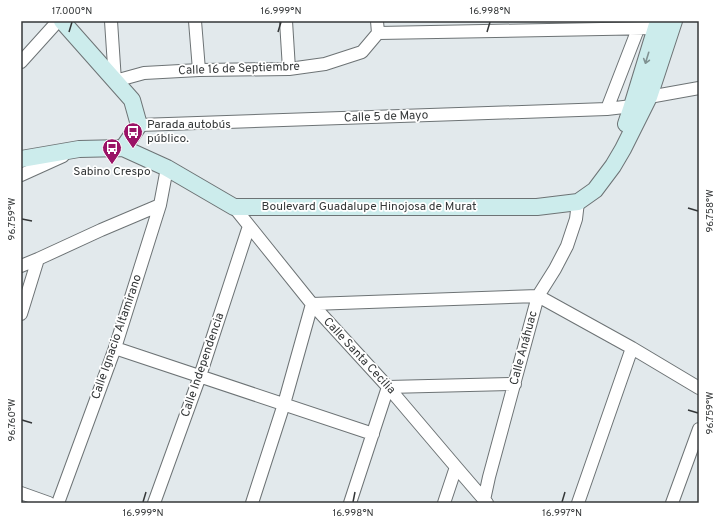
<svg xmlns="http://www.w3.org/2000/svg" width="720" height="524" font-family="Overpass,sans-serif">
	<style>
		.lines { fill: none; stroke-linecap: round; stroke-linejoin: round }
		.street-casing { stroke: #6d7375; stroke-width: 14 }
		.secondary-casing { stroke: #6d7375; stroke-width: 18 }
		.street { stroke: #fff; stroke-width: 12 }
		.secondary { stroke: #ccecec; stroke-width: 16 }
		.oneway { stroke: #809292 }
		.ticks { fill: none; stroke: #343738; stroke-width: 1.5 }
		.labels { text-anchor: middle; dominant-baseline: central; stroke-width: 3.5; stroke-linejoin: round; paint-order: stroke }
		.street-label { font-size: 12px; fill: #343738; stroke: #fff }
		.poi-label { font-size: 12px; fill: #343738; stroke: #fff; text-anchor: start }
		.neatline { fill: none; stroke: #343738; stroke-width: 1.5 }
		.ticks-label { font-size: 10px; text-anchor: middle; fill: #343738 }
	</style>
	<rect width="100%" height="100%" fill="#e2e9ec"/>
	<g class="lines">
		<defs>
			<path id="street" d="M111 21 115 81 144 73 199 70 289 69 325 64 362 52 378 33
				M195 21 199 70
				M286 21 289 69
				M377 21 378 33
				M378 33 656 28
				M21 62 58 21
				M607 109 638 29
				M139 125 607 109 632 106 649 97 699 88
				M21 175 63 156
				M234 207 312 304 388 387 456 467 487 503
				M21 266 38 259 101 230 160 205
				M21 314 38 259
				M115 348 373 434
				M21 493 49 503
				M484 500 489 477 538 296 555 269 567 246 576 219 578 202
				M58 503 115 348 160 205 167 168
				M154 503 200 376 249 226
				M252 503 284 404 312 304 538 296 632 348 699 388
				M350 503 388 387 515 384
				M444 503 456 467
				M578 503 632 348
				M672 503 699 429"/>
			<path id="secondary" d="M62 21 132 100 139 125 123 148
				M626 124 632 106 658 21
				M21 159 79 149 123 148 167 168 234 207H537L578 202 595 190 613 166 623 149 649 97 674 21"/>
		</defs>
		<use href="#street" class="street-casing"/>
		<use href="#secondary" class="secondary-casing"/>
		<use href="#street" class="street"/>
		<use href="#secondary" class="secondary"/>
	</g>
	<defs><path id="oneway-shaft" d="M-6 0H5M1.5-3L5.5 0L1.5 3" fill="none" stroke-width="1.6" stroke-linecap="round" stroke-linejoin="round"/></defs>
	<use class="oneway" href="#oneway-shaft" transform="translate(647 58) rotate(107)"/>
	<path class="ticks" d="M69 32 72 22M278 32 281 22M487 32 490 22M688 208 698 211M22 219 32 221M688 410 698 413M22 420 32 423M143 502 146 492M353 502 355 492M562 502 565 492"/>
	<defs>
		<symbol id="bus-pin" viewBox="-11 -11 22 30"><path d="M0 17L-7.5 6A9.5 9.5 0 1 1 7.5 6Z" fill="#9a1366" stroke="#fff"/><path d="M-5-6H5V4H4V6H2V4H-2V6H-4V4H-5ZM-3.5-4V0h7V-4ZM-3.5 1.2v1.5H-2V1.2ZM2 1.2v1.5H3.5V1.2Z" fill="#fff"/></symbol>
	</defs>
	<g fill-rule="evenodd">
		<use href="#bus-pin" x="122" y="121" width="22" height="30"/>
		<use href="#bus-pin" x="101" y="137" width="22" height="30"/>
	</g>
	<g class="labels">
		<g class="street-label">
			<text transform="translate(239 69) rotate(-2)">Calle 16 de Septiembre</text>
			<text transform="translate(386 117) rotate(-2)">Calle 5 de Mayo</text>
			<text x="369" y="207">Boulevard Guadalupe Hinojosa de Murat</text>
			<text transform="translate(117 337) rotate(-71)">Calle Ignacio Altamirano</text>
			<text transform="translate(524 348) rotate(-75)">Calle Anáhuac</text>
			<text transform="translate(359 356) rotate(47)">Calle Santa Cecilia</text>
			<text transform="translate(203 365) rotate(-71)">Calle Independencia</text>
		</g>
		<g class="poi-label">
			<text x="147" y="125">Parada autobús<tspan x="147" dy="14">público.</tspan></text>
			<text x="112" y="172" text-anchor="middle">Sabino Crespo</text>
		</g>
	</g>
	<rect width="720" height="524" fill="none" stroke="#ffffff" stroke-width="44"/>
	<rect x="22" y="22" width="676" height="480" class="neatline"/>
	<g class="ticks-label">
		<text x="72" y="14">17.000°N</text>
		<text x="281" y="14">16.999°N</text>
		<text x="490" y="14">16.998°N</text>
		<text transform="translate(709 211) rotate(-90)" y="4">96.758°W</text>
		<text transform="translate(11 219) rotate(-90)" y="4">96.759°W</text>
		<text transform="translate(709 413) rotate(-90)" y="4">96.759°W</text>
		<text transform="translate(11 420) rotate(-90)" y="4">96.760°W</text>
		<text x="143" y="516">16.999°N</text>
		<text x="353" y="516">16.998°N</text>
		<text x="562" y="516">16.997°N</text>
	</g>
</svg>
